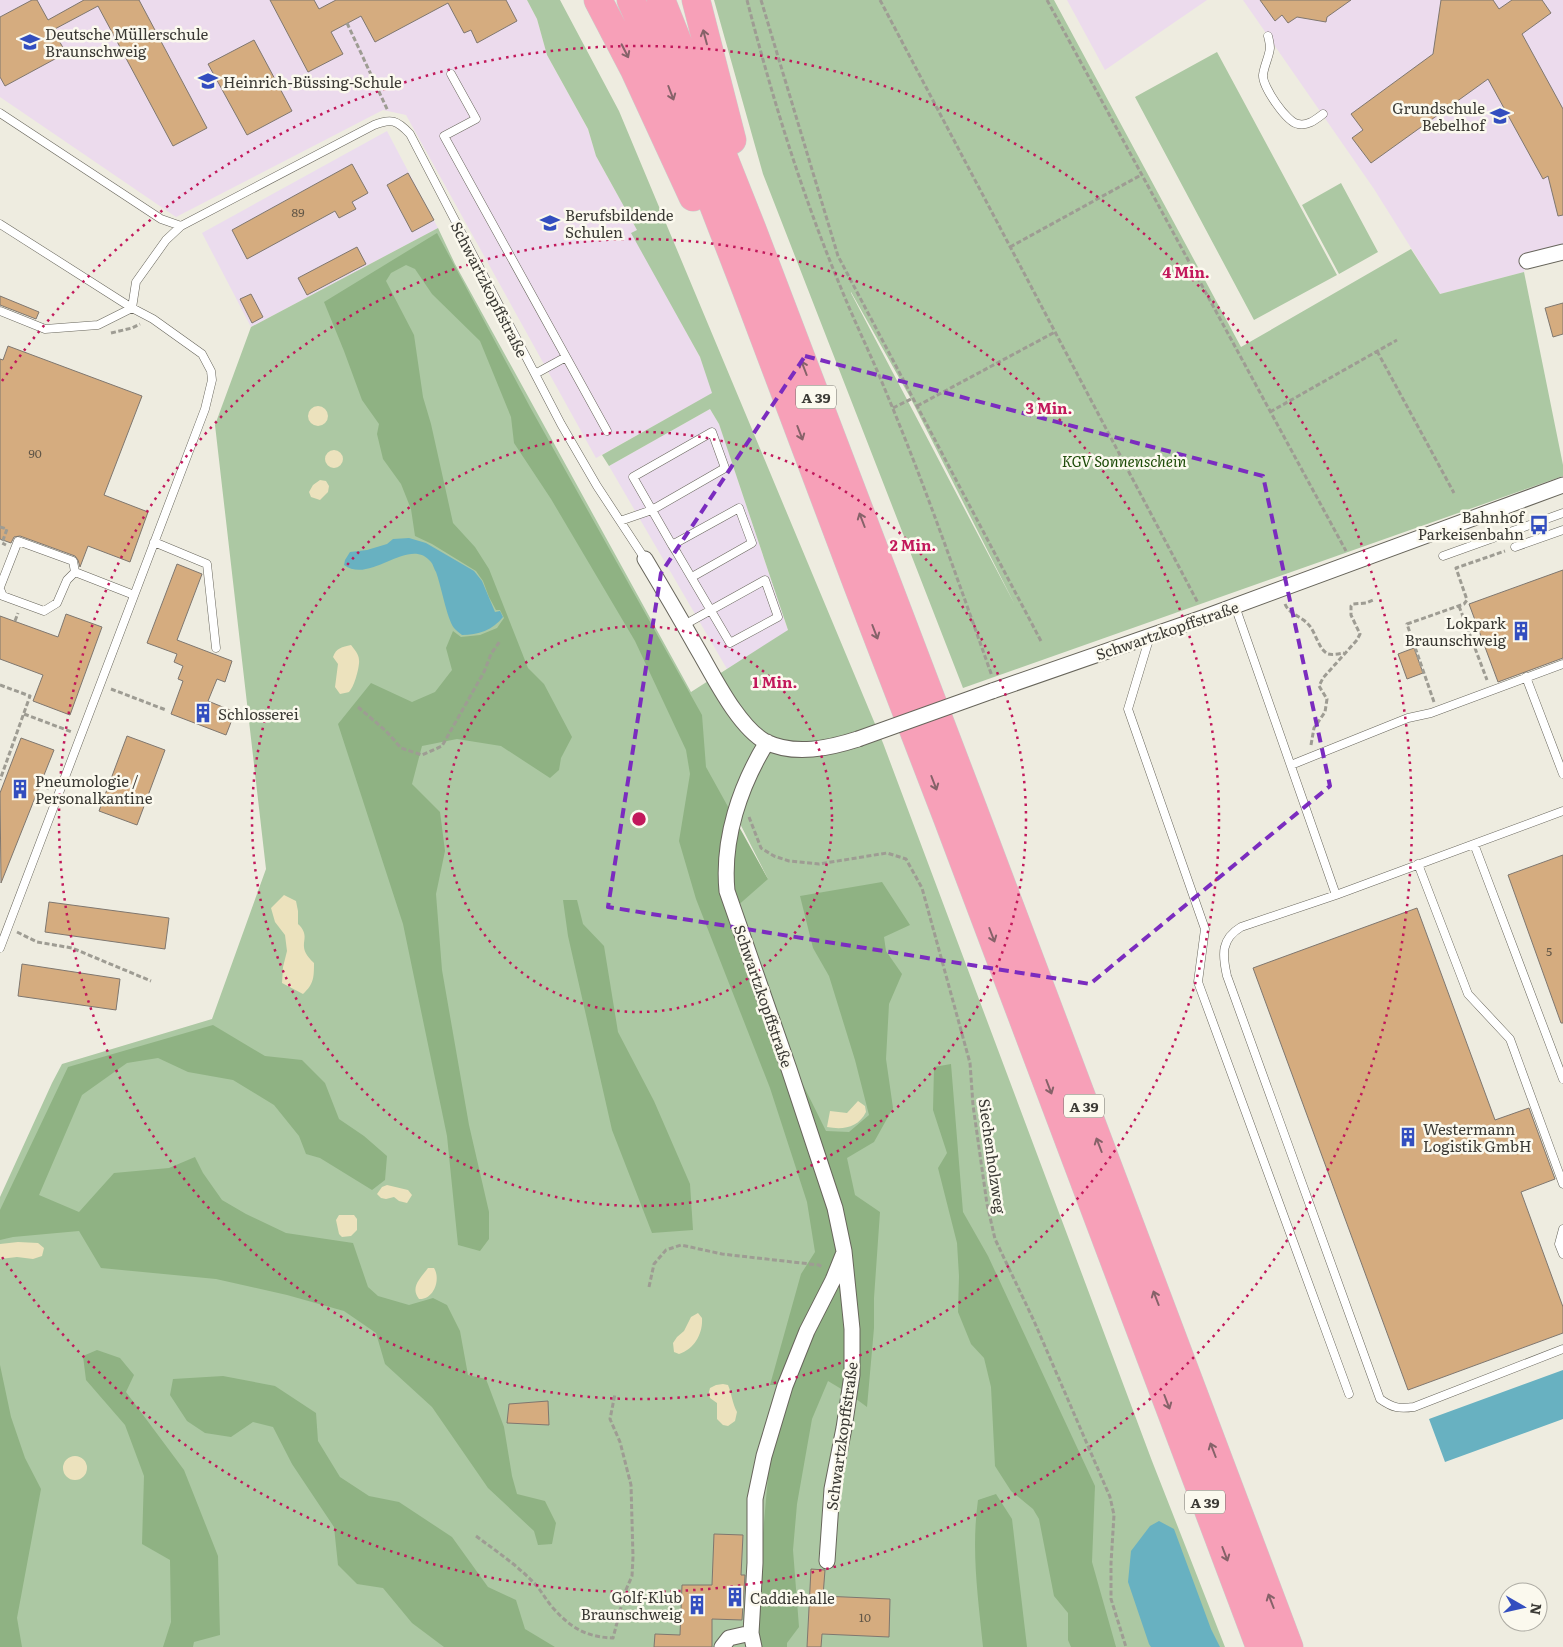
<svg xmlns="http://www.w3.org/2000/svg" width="1563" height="1647" font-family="Literata,serif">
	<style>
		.commercial { fill: #ebdcee }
		.education { fill: #ecdbed }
		.green { fill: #acc8a3; fill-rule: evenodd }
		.forest { fill: #8fb283 }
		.sand { fill: #ece2bd }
		.water { fill: #68b1c1 }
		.building { fill: #d5ac7f; stroke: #7f776f }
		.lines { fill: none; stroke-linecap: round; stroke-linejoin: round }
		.service-casing { stroke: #67655b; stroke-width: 9 }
		.minor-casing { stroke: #67655b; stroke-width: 17 }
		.motorway-casing { stroke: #ccccca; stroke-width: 29 }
		.path { stroke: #9e9c93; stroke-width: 3; stroke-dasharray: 5 2.5; stroke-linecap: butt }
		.service { stroke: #fff; stroke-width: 8 }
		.minor { stroke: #fff; stroke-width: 15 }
		.motorway { stroke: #f7a0b8; stroke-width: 28 }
		.minor-bridge-casing { stroke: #67655b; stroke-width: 17; stroke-linecap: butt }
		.minor-bridge { stroke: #fff; stroke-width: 15 }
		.oneway { stroke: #866269 }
		.marked { fill: none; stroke: #7b2cbf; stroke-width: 4; stroke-dasharray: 10 6; stroke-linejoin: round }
		.ring { fill: none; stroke: #c2185b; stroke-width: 2.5; stroke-dasharray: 2.5 5 }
		.labels { text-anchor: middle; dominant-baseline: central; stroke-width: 5; stroke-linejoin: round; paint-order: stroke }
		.number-label { font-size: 12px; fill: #615647 }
		.shield { fill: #fbf9ee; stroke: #74736c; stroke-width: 1 }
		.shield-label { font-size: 14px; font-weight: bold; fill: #3a3934 }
		.poi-label { font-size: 15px; fill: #3a3934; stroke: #fbf9ee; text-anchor: start }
		.street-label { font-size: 15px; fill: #3a3934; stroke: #fbf9ee }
		.park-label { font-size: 15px; font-style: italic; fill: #1d4b08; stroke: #fbf9ee }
		.centre { fill: #c2185b; stroke: #fbf9ee; stroke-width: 2.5 }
		.ring-label { font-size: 15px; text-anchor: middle; font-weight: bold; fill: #c2185b; stroke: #fbf9ee; stroke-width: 5; stroke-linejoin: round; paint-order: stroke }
	</style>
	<rect width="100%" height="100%" fill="#eeece0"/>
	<path class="commercial" d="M387 131 438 228 251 327 202 233Z
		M710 409 719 424 788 631 727 669 609 466Z"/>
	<path class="education" d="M0 0H527L537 19 547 55 588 129 596 156 637 230 632 233 700 357 713 393 596 458 406 115 383 110 176 217 0 97Z
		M1067 0H1207L1105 70Z
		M1243 0H1563V252L1527 261 1524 272 1440 294 1374 189Z"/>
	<path class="green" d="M527 0H560L619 111 883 743 1152 1461 1225 1647H0V1197L52 1083 62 1064 212 1019 266 869 215 425 251 327 438 228 455 264 691 692 788 630 719 424 710 409 609 466 602 455 712 393 700 357 631 233 637 230 596 156 588 129 547 55 537 19ZM730 804 768 879 720 847Z
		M714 0H1054L1241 347 1411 249 1440 294 1524 272 1563 465V476L963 688 763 174ZM851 292 911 399 1015 605 851 293Z
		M1217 52 1337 275 1254 320 1135 97Z
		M1341 183 1378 252 1339 274 1302 205Z"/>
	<path class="forest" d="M437 233 530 407 702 715 706 767 768 879 727 915 758 994 826 1131 849 1132 869 1115 855 1060 829 976 813 948 800 896 882 882 910 925 884 937 886 951 902 974 889 1004 886 1059 893 1108 874 1142 847 1158 855 1195 880 1212 874 1298V1328L867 1407 848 1393 828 1381 812 1419 797 1504 793 1550 799 1627 787 1643V1647H758L761 1556 769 1466 789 1385H770L801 1274 815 1252 807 1202 770 1088 696 899 679 841 690 774 686 750 635 641 551 499 514 443 511 417 480 341 432 294 415 269 406 265 391 273 386 281 414 335 423 397 431 424 453 523 475 547 489 569 528 668 544 684 572 737 561 758 559 770 550 778 501 746 457 739 422 746 412 784 440 812 445 851 436 894 442 970 469 1125 489 1212V1239L480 1251 458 1245 447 1136 403 924 338 724 371 683 412 702 435 692 452 670 446 648 453 631 461 637 480 635 497 628 504 618 500 610H496L489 597 483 581 476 571 432 544 415 536 411 509 401 484 383 459 377 434 379 424 362 400 344 351 324 302Z
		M563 900H577L583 924 604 946 618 1032 654 1101 690 1184 693 1230 652 1233 612 1130 568 936Z
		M213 1025 265 1056 302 1060 325 1083 339 1119 364 1136 387 1156 385 1180 372 1190 320 1158 306 1154 299 1136 274 1105 233 1080 188 1072 158 1058 127 1063 82 1095 39 1195 79 1212 114 1173 169 1168 195 1157 203 1173 222 1200 246 1214 286 1233 353 1243 368 1287 378 1296 409 1305 433 1298 447 1305 460 1331 468 1375 486 1379 504 1427 512 1476 517 1494 545 1501 556 1523 552 1544 538 1545 534 1531 488 1488 432 1407 385 1364 376 1333 344 1311 287 1295 216 1279 101 1268 79 1231 13 1237 0 1240V1210L68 1067Z
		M951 1064 963 1212 988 1256 1095 1486 1092 1562 1116 1647H1071L1068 1640V1613L1054 1596 1039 1519 1033 1509 1011 1491 995 1466 991 1387 984 1358 971 1344 958 1312 959 1276 957 1243 938 1168 947 1153 933 1110 934 1067Z
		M97 1350 120 1358 134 1375 126 1392 184 1470 218 1556 220 1635 194 1642 193 1647H163L171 1622 170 1560 142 1544 144 1476 125 1425 86 1380 83 1356Z
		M0 1365 11 1417 25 1458 41 1489 17 1618 22 1647H0Z
		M223 1376 275 1386 316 1413 318 1441 340 1477 369 1496 399 1502 452 1537 488 1587 516 1600 525 1629 555 1647H444L412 1623 383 1588 357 1584 338 1565 334 1527 292 1464 273 1427 253 1422 231 1437 205 1433 187 1421 170 1395 173 1379Z
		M996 1494 1012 1519 1027 1647H983C978 1597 971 1550 978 1500Z"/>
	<path class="sand" d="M308 416a10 10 0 1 1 20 0a10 10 0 1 1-20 0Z
		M325 459a9 9 0 1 1 18 0a9 9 0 1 1-18 0Z
		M320 480 326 481 329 486 328 492 320 500 311 497 309 492 313 485Z
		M351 645C354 649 359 654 359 660 360 666 354 688 349 692 347 693 343 693 340 694L335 687 338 664 333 657C336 648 342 647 351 645Z
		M284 895 296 901 298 911V924C314 939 293 944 314 963 314 977 314 984 303 994L282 983 283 967 287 951 285 935 275 922 271 908Z
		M858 1101 865 1106 866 1112C858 1128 843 1130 827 1127L830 1111 847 1113Z
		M387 1185 408 1190 412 1195 407 1203 399 1201 394 1197 386 1199 381 1198 377 1194 382 1187Z
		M339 1215H354L357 1219V1230L351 1236 342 1237 339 1234 336 1220Z
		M18 1242 38 1243 44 1248 42 1256 33 1259 17 1257 0 1259V1244Z
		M428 1268H434C441 1279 434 1300 419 1299 410 1287 420 1279 428 1268Z
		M698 1313 702 1318C703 1333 695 1349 679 1354L674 1352 673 1343 677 1337 684 1331 691 1317Z
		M723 1384 728 1385C732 1395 732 1402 737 1412L735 1421 728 1426 723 1425 717 1419V1403L710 1398 709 1392 710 1388 716 1385Z
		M63 1468a12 12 0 1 1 24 0a12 12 0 1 1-24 0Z"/>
	<path class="water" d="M409 538 426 543 474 571 482 581 495 612 500 611 503 617C493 630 478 635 462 635 459 633 456 630 454 628 447 619 441 585 436 572 434 569 433 564 431 562 409 535 371 585 344 565L345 560 350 552 367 550 387 544 393 539Z
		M1563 1370V1419L1445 1462 1429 1419Z
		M1159 1521 1174 1529 1211 1629 1220 1647H1151L1149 1644 1128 1582 1131 1551 1150 1526Z"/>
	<path class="building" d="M32 0H37L48 20 84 0H139L207 128 173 146 98 6 53 30 66 53 5 86 0 77V17Z
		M270 0H314L319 9 336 0H506L517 21 477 43 471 30 464 33 448 3 375 42 361 16 331 32 343 54 308 72Z
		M1260 0H1351L1327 17 1326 22 1297 17 1288 23 1282 15 1275 21Z
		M1441 0H1493L1499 9 1512 0H1542L1551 13 1522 34 1563 109V215L1558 216 1548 176 1543 179 1488 79 1371 163 1352 138 1363 130 1351 114 1433 54Z
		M254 40 292 111 247 135 208 64Z
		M352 164 368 193 352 202 356 209 339 218 335 211 247 259 232 230Z
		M408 173 434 220 412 232 387 185Z
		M357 247 366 264 307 295 298 278Z
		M251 294 263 317 252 323 240 299Z
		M0 296 39 312 36 319 0 305Z
		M1563 303V334L1553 337 1545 308Z
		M8 346 142 396 104 495 148 512 130 562 88 546 80 567 78 560 75 556 20 536 14 537 11 543 0 539V359L3 360Z
		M177 564 202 574 177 640 232 661 225 682 217 679 208 701 235 712 226 735 171 714 183 681 178 679 183 666 174 662 177 654 147 643Z
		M1563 570V658L1498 682 1469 604Z
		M66 614 102 627 70 715 33 701 43 675 0 659V616L58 637Z
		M1414 648 1423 673 1407 679 1398 654Z
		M127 736 165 750 137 825 99 811Z
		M21 738 54 750 1 883 0 793Z
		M1563 855V1023H1561L1508 875Z
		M49 902 169 918 165 949 45 932Z
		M1417 908 1495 1120 1529 1108 1555 1179 1521 1192 1563 1307V1333L1408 1390 1253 968Z
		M22 964 120 979 116 1010 18 996Z
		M548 1401 549 1425 507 1423 509 1404Z
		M714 1534 743 1535 741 1575H745L742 1620 712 1619V1647H654L655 1634 680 1635 682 1585H712Z
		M811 1569 825 1570 823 1596 890 1599 889 1637 822 1634 821 1647H807Z"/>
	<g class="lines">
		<defs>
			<path id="service" d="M1268 36C1269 40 1270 44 1270 48 1269 57 1264 66 1263 75 1262 86 1287 123 1298 124 1308 126 1315 120 1323 114
				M451 74 476 119 444 136 607 431
				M0 113 161 219 181 226
				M0 224 132 308 153 319 202 354 211 371 212 380 205 409 0 948
				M132 308 136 282 166 240 181 226 374 125C391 118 397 120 410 134L561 424 597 486 645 559
				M0 311 45 329 98 325 132 308
				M535 374 566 357
				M620 521 652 510 725 468 712 432 633 477 672 545 739 508 752 543 692 577
				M154 542 207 564 216 648
				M672 545 677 553 730 643 778 617 765 580 684 625
				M1515 547 1563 530
				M1443 556 1563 513
				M75 572 134 595
				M0 587 18 541 73 561 75 572
				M0 589 3 596 44 611 57 603 67 580 75 572
				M1235 606 1336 895
				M1150 636 1128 709 1205 929 1198 982 1349 1394
				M1526 677 1563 774
				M1291 765 1408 718 1431 713 1563 664
				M1563 811 1336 895 1241 927C1221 939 1222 954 1227 976L1380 1399C1393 1408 1399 1409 1414 1407L1563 1349
				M1474 844 1563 1079
				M1418 864 1468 994 1510 1039 1563 1184
				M1563 1229 1559 1244 1563 1254"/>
			<path id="minor" d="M1527 261 1563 252
				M645 559C663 589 680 618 697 648 713 675 738 727 766 742 795 756 830 748 858 739
				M992 691 1205 617 1563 485
				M767 742C740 786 722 839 727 891L789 1069 835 1208 844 1251 852 1329V1375L844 1428 832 1489 827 1561
				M722 1647 729 1638 751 1633
				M754 1647 751 1633 755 1563V1499L764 1456 785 1386 807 1331 833 1280 843 1255"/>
			<path id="motorway" d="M598 0 634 69 693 197
				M631 0 662 72 746 289 858 586 947 817 1260 1647
				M661 0 752 229 973 809 1289 1647
				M696 0 732 140"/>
		</defs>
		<use href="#service" class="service-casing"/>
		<use href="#minor" class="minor-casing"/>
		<use href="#motorway" class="motorway-casing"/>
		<path class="path" d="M747 0C772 97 802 195 841 288 855 323 872 357 886 392 925 485 958 581 992 676
			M761 0 838 256 1042 643
			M880 0 1198 603
			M1047 0 1346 551
			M347 23 388 111
			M1010 247 1141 175
			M111 333 132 328 140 324
			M1377 351 1454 493
			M917 406 1055 332
			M893 408 913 398
			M1270 412 1397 340
			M0 527 7 529 2 543 6 545
			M1285 604C1289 614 1302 617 1308 624 1316 632 1318 649 1328 654 1332 655 1339 654 1344 653
			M1459 606 1487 680
			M15 621 18 613
			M0 685 30 696 0 780
			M111 689 166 710
			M1434 702 1407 624 1464 604 1467 600 1456 568 1505 551
			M358 707 386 731 401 748 422 755 442 746 484 672 491 654 500 641
			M24 714 72 732
			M1311 745 1314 728 1325 712 1327 699 1319 686 1323 678 1357 640 1360 634 1351 615V606L1353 604 1366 603 1373 600
			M40 785 49 789
			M749 817 761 848 774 856 789 861 819 864 887 853 906 859 922 888 970 1063 973 1105 987 1204 995 1239 1034 1321 1110 1497 1114 1515 1111 1563V1599L1126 1647
			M17 932 37 942 72 948 151 981
			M649 1287 654 1264 666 1250 681 1245 722 1254 819 1265 822 1267
			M476 1536C496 1551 517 1565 534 1583 541 1590 546 1600 553 1608 571 1628 586 1637 613 1638L625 1592 632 1576 633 1557 631 1485 620 1442 610 1419 615 1394"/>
		<use href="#service" class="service"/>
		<use href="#minor" class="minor"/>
		<use href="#motorway" class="motorway"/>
		<defs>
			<path id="minor-bridge" d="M858 739 992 691"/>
		</defs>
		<use href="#minor-bridge" class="minor-bridge-casing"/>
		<use href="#minor-bridge" class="minor-bridge"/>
	</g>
	<defs><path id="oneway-shaft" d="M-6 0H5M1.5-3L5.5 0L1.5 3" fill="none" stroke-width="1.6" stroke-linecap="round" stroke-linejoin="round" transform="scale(1.25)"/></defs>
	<g class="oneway">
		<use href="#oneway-shaft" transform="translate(705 37) rotate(-105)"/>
		<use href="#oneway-shaft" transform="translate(625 51) rotate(63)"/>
		<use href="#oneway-shaft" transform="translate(671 93) rotate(69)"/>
		<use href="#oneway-shaft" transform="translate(804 368) rotate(-111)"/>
		<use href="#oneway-shaft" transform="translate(800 433) rotate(69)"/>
		<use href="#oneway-shaft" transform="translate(862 520) rotate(-111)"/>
		<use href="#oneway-shaft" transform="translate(875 632) rotate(69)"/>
		<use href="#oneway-shaft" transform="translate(934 783) rotate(69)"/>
		<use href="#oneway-shaft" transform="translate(992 935) rotate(69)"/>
		<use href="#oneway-shaft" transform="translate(1049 1087) rotate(69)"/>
		<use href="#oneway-shaft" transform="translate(1099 1145) rotate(-111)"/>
		<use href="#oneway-shaft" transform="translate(1156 1298) rotate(-111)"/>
		<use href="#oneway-shaft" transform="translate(1167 1402) rotate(69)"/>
		<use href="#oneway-shaft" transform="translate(1213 1450) rotate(-111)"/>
		<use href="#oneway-shaft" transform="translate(1225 1554) rotate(69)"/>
		<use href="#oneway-shaft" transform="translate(1271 1601) rotate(-111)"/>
	</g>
	<path class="marked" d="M805 356 1263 476 1330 786 1090 984 608 907 661 573Z"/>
	<g class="ring">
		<circle cx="639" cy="819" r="193"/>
		<circle cx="639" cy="819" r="387"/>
		<circle cx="639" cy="819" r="580"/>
		<path d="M2 381A773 773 0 1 1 2 1257"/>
	</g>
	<defs>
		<symbol id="school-bare" viewBox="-9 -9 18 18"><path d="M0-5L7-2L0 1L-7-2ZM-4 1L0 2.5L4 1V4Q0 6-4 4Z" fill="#334ebf" stroke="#fbf9ee" stroke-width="2.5" paint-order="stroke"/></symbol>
		<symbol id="bus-bare" viewBox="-9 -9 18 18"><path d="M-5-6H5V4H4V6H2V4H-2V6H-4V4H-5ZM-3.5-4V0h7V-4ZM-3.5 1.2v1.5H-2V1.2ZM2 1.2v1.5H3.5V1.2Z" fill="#334ebf" stroke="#fbf9ee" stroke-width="2.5" paint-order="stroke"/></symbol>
		<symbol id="building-bare" viewBox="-9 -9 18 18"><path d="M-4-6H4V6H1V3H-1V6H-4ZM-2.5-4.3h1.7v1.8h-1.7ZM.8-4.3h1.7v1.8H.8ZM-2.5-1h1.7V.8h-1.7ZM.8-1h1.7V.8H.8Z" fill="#334ebf" stroke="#fbf9ee" stroke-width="2.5" paint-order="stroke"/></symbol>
	</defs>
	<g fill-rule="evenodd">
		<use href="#school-bare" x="16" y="28" width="28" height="28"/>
		<use href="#school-bare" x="194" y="67" width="28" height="28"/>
		<use href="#school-bare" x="1486" y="102" width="28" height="28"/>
		<use href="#school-bare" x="536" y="209" width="28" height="28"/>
		<use href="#bus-bare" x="1525" y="511" width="28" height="28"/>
		<use href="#building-bare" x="1507" y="617" width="28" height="28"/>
		<use href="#building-bare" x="189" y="699" width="28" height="28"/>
		<use href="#building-bare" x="6" y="775" width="28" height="28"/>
		<use href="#building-bare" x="1394" y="1123" width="28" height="28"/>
		<use href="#building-bare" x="721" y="1583" width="28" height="28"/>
		<use href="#building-bare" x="683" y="1591" width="28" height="28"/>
	</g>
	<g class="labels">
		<g class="number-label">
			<text x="298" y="212">89</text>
			<text x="35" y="453">90</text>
			<text x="1549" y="951">5</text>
			<text x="865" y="1617">10</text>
		</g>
		<g class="shield">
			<rect x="796" y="385.5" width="40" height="23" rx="4"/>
			<rect x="1064" y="1094.5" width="40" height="23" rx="4"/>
			<rect x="1185" y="1490.5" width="40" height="23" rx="4"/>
		</g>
		<g class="shield-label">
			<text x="816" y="397">A 39</text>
			<text x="1084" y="1106">A 39</text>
			<text x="1205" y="1502">A 39</text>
		</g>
		<g class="poi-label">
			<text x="45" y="33">Deutsche Müllerschule<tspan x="45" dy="17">Braunschweig</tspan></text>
			<text x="223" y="81">Heinrich-Büssing-Schule</text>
			<text x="1485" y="107" text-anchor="end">Grundschule<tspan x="1485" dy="17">Bebelhof</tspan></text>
			<text x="565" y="214">Berufsbildende<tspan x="565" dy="17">Schulen</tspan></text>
			<text x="1524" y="516" text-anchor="end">Bahnhof<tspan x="1524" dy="17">Parkeisenbahn</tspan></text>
			<text x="1506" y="622" text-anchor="end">Lokpark<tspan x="1506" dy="17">Braunschweig</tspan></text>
			<text x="218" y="713">Schlosserei</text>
			<text x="35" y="780">Pneumologie /<tspan x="35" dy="17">Personalkantine</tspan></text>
			<text x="1423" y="1128">Westermann<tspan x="1423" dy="17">Logistik GmbH</tspan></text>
			<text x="682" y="1596" text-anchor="end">Golf-Klub<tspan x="682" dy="17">Braunschweig</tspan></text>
			<text x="750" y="1597">Caddiehalle</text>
		</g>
		<g class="street-label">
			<text transform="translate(490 289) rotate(63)">Schwartzkopffstraße</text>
			<text transform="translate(1167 630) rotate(-19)">Schwartzkopffstraße</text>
			<text transform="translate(764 996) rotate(71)">Schwartzkopffstraße</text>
			<text transform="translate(993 1156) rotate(82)">Siechenholzweg</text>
			<text transform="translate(841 1436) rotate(-82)">Schwartzkopffstraße</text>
		</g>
		<g class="park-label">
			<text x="1124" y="460">KGV Sonnenschein</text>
		</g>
	</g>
	<circle cx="639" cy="819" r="8" class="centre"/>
	<g class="ring-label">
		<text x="1186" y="278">4 Min.</text>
		<text x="1049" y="414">3 Min.</text>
		<text x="913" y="551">2 Min.</text>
		<text x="775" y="688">1 Min.</text>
	</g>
	<g transform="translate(1523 1607) rotate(99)"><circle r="24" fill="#fbf9ee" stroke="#aeaca4"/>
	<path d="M0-4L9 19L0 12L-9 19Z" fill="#334ebf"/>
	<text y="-8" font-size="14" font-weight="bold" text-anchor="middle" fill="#3a3934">N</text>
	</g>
</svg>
